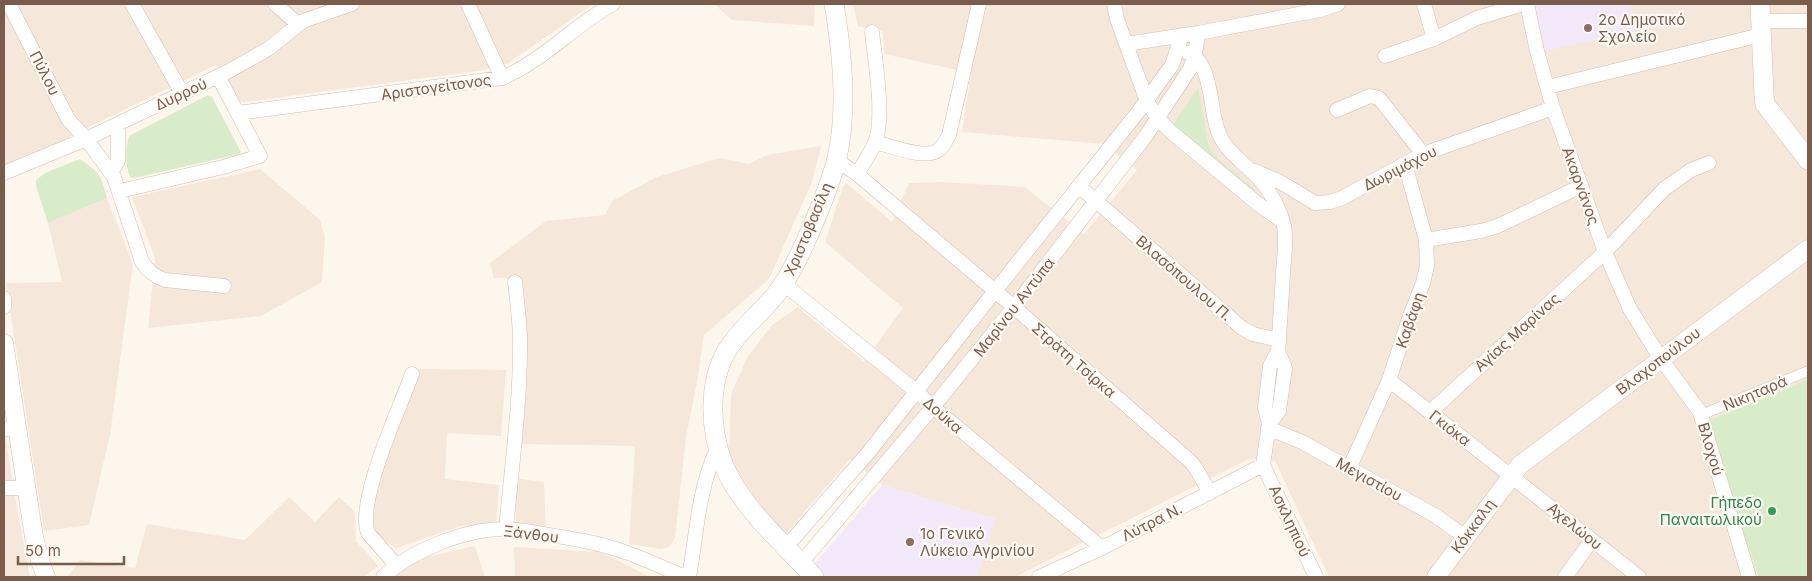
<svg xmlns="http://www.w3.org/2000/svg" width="1812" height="581" font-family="Inter,sans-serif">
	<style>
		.residential { fill: #f5e8da }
		.education { fill: #f3e8fa }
		.green { fill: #d8ecc9 }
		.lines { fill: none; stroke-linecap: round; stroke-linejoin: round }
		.pedestrian-casing { stroke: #d1beb0; stroke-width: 11 }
		.minor-casing { stroke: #d1beb0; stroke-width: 15 }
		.tertiary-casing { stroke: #d1beb0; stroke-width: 19 }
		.secondary-casing { stroke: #d6c0b0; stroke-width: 20 }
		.pedestrian { stroke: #fff; stroke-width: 10 }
		.minor { stroke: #fff; stroke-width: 14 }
		.tertiary { stroke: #fff; stroke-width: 18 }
		.secondary { stroke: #fff; stroke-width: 19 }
		.education-dot { fill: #8d6e63; stroke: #fffaf3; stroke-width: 2 }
		.leisure-dot { fill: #2e9e5b; stroke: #fffaf3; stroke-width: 2 }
		.labels { text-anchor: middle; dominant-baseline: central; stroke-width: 4.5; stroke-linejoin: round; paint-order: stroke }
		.education-label { font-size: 15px; fill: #785e54; stroke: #fffaf3; text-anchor: start }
		.street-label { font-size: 15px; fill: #7a5c4d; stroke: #fffaf3 }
		.leisure-label { font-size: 15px; fill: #27864d; stroke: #fffaf3; text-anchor: end }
	</style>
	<rect width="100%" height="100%" fill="#fdf6ec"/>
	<path class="residential" d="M4 4H593L507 64 484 70 238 103 216 65 97 123 4 171Z
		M714 4H815L814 26 732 20Z
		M853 4H1808V577H1329L1275 461 1249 459 1015 577H977L995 519 882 485 850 459 785 535 744 491 729 456 731 394 748 356 772 325 798 307 864 362 903 308 825 242 843 187 846 183 892 222 909 183 942 182 1025 187 1084 234 1137 170 1104 144 962 132 971 73 884 54 883 31 858 26Z
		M821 146 812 182 769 279 704 335 697 382 686 437 675 538 669 547 661 549 629 544 635 446 520 444V278H494L490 263 546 221 605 215 612 201 657 177 719 158 749 164 767 155Z
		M260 169 320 220 325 237 322 282 261 316 148 328 155 258 132 197Z
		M107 198 133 264 110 435 89 525 44 531 6 283 62 282 48 223Z
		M418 369 506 370 501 436 447 433 445 479 499 485 496 525 460 526 397 548 371 534 372 489 399 425Z
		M4 428 17 508 30 577H4Z
		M515 478 544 482 546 534 516 526Z
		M289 497 315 522 339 497 355 512 356 542 365 550 378 566 364 577H67L80 560 135 568 147 524 245 540Z
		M475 546 485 577H388L401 568 426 557Z
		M514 547 597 552 611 557 650 577H515Z"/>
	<path class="education" d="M1535 4H1630L1636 30 1546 51Z
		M882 485 995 519 977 577H823L813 566Z"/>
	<path class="green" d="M1198 88 1209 148C1222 168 1248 177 1260 198L1173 125Z
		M208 95 212 97 241 152 240 154 134 178 130 177C125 165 125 148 129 136Z
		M80 159C100 173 101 175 107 198L48 223 36 186V180L45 173Z
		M1808 380V577H1759L1705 422Z"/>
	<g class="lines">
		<defs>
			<path id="pedestrian" d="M1701 415 1808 371"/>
			<path id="minor" d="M9 4 68 119 86 139 114 177 142 262C148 271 154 276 165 280L224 286
				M132 4 182 93
				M275 4 298 24
				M468 4 502 78
				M1114 4 1117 19 1126 44 1147 101 1156 116 1170 131 1258 204 1282 221
				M1424 4 1434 39
				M1527 4 1537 51 1553 108 1605 252 1630 309 1661 359 1700 412 1749 577
				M1761 21H1808
				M1126 44 1198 33 1320 10 1338 4
				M1188 53C1215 63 1208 115 1221 138 1227 151 1239 159 1249 169 1266 184 1279 204 1284 226 1287 241 1284 257 1283 272 1282 295 1280 318 1279 340L1278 351 1270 366 1265 408 1269 424 1263 465 1316 577
				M1385 56 1434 39 1477 18 1523 4
				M1548 87 1761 35
				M1337 110 1370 96 1379 98 1423 154
				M238 113 502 78C543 61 574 25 613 4
				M875 142C891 146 923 159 937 151 943 147 946 141 949 135L979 4
				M836 160 857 174 1014 307 1191 462 1195 467 1210 493
				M1255 171 1282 183 1315 203 1330 202 1342 198 1423 154 1553 108
				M4 173 86 139 229 71 268 49 303 21 352 4
				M111 173 118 161V124
				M857 174C863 164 870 154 875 143 885 118 875 60 872 32
				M1080 187 1242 328 1253 334 1279 340
				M120 191 223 167 260 156 218 76
				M1426 240 1481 231 1498 226 1581 186
				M784 284 917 392 933 407 1102 548
				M4 298V307
				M1389 380 1639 577
				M1430 412 1605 252 1664 189 1691 170 1709 163
				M1269 424 1279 411 1285 368 1278 351
				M1268 428 1302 442 1436 516 1465 537
				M4 429 18 428
				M1349 469 1389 380 1410 316 1423 283 1427 266 1426 240 1405 164
				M4 488H27
				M506 529C512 464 521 399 520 335 519 317 517 299 515 282
				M786 547 868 453 995 291 1138 112 1172 65 1182 35
				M801 563 933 407 1014 307 1145 137 1190 69 1195 55 1198 33
				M396 565 368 533C356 501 400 408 412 374
				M383 577C412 550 465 529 505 529 517 529 531 532 543 534 569 538 596 542 622 551 643 558 664 568 685 577
				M689 577C697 533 698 488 718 447
				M1039 577 1102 548 1263 465
				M1565 577 1592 540"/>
			<path id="tertiary" d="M4 343 34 537 40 561 46 577
				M1436 577 1520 465 1808 249"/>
			<path id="secondary" d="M1760 4 1764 95 1765 104 1808 160
				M814 577C784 544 741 507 724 466 709 429 707 376 732 343 746 323 766 309 780 289 790 275 798 258 805 243 817 216 830 186 837 158 848 110 842 51 834 4"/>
		</defs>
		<use href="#pedestrian" class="pedestrian-casing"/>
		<use href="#minor" class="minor-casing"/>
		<use href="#tertiary" class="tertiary-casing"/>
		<use href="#secondary" class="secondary-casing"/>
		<use href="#pedestrian" class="pedestrian"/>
		<use href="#minor" class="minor"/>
		<use href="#tertiary" class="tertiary"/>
		<use href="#secondary" class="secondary"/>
	</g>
	<g class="education-dot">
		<circle cx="1588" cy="28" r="5"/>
		<circle cx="910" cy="542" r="5"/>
	</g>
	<circle class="leisure-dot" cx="1772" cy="511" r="5"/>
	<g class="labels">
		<g class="education-label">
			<text x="1598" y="19">2ο Δημοτικό<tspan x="1598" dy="17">Σχολείο</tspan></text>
			<text x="920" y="533">1ο Γενικό<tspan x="920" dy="17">Λύκειο Αγρινίου</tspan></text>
		</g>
		<g class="street-label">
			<text transform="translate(45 73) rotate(63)">Πύλου</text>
			<text transform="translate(436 87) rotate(-8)">Αριστογείτονος</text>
			<text transform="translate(181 94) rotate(-25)">Δυρρού</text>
			<text transform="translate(1400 168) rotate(-27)">Δωριμάχου</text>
			<text transform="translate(1581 186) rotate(70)">Ακαρνάνος</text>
			<text transform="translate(808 229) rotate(-67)">Χριστοβασίλη</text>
			<text transform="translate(1184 278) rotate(41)">Βλασόπουλου Π.</text>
			<text transform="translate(1014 307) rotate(-52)">Μαρίνου Αντύπα</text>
			<text transform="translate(1410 320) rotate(-71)">Καβάφη</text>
			<text transform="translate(1517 332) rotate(-42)">Αγίας Μαρίνας</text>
			<text transform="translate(1074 360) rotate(41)">Στράτη Τσίρκα</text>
			<text transform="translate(1658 361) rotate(-37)">Βλαχοπούλου</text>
			<text transform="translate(1755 393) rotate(-23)">Νικηταρά</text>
			<text transform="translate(943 415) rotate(41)">Δούκα</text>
			<text transform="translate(1450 428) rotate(38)">Γκιόκα</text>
			<text transform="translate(1711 449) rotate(73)">Βλοχού</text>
			<text transform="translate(1369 479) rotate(29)">Μεγιστίου</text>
			<text transform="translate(1290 521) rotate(65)">Ασκληπιού</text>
			<text transform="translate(1152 522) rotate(-27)">Λύτρα Ν.</text>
			<text transform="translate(1473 526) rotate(-54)">Κόκκαλη</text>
			<text transform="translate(1575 526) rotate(39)">Αχελώου</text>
			<text transform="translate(531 534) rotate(7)">Ξάνθου</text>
		</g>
		<g class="leisure-label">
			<text x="1762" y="502">Γήπεδο<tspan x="1762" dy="17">Παναιτωλικού</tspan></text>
		</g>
	</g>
	<rect width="1812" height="581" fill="none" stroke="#7a5c4d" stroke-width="10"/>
	<path d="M18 556v8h106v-8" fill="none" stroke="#7a5c4d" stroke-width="2.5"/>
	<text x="25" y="556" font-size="15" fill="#7a5c4d" stroke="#fffaf3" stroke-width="4" paint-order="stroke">50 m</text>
</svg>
